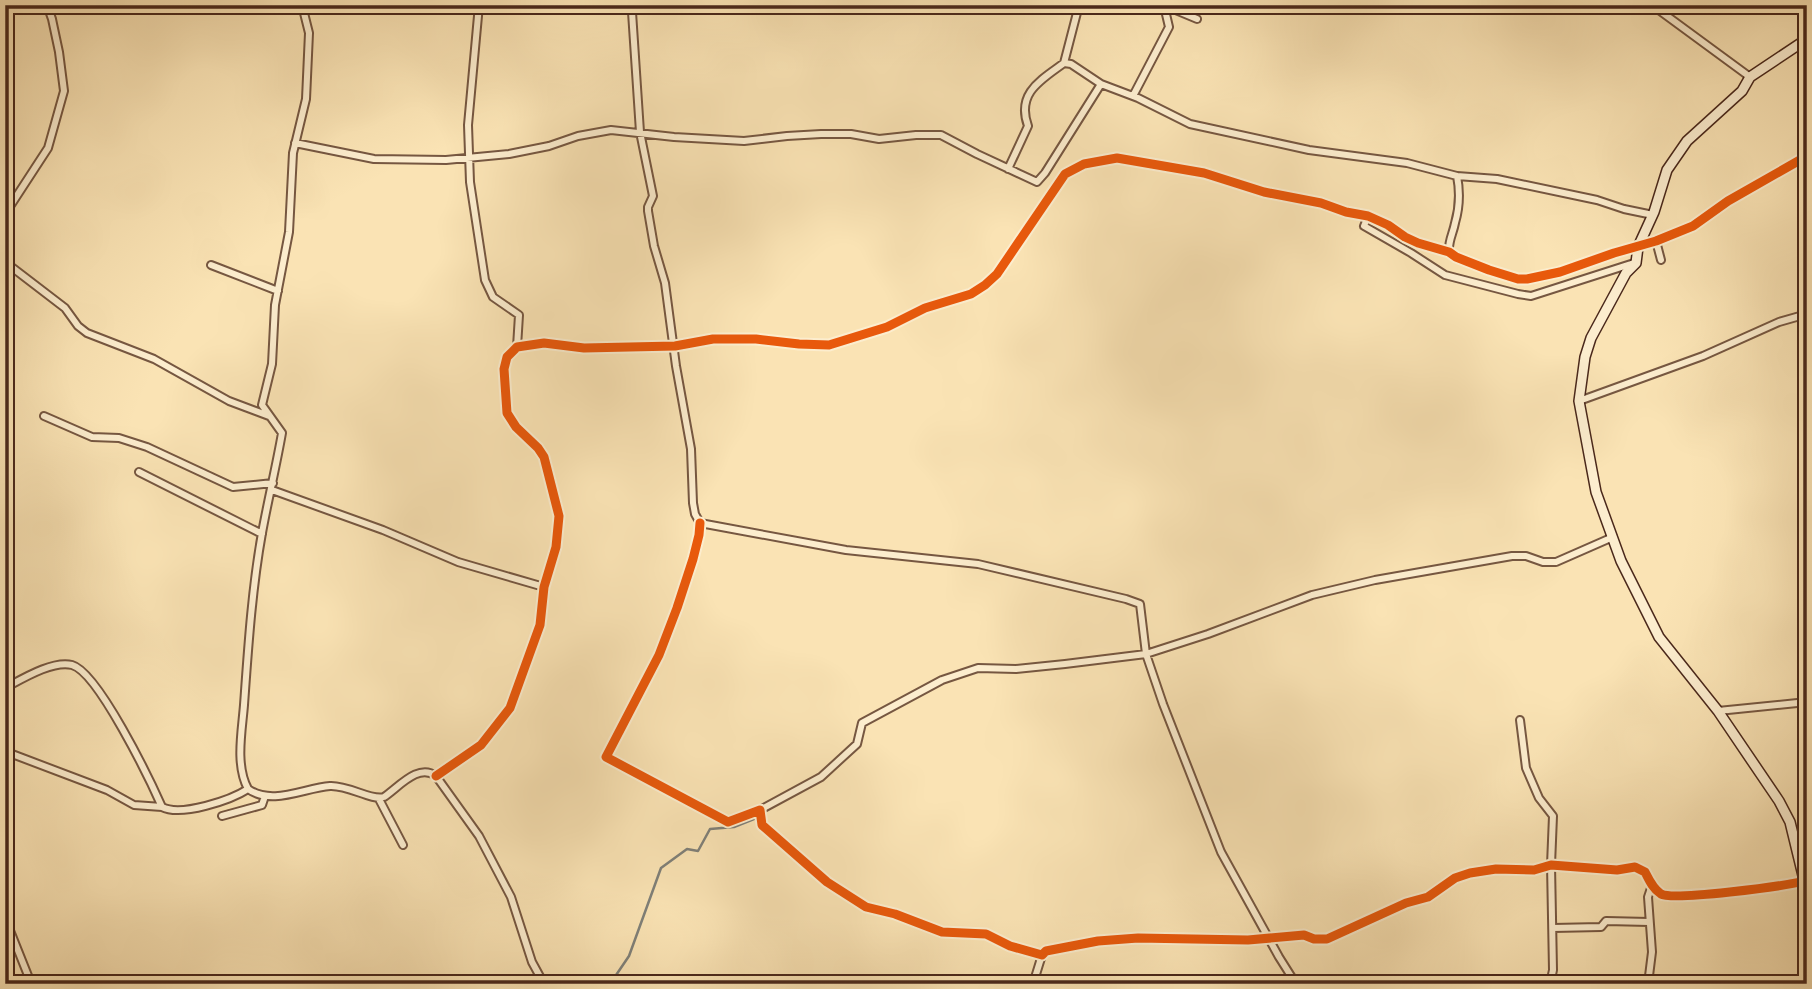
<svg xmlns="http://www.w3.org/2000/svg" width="1812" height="989" font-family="'IM FELL Great Primer',serif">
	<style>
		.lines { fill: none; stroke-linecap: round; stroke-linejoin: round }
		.stream { stroke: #7f8079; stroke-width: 2.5 }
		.street-casing { stroke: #765741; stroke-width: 10 }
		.secondary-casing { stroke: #4a281b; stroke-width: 12 }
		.street { stroke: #fcedce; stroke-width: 6 }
		.secondary { stroke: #fcedce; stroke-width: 9 }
		.cycleway-casing { stroke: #fcedce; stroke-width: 13 }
		.cycleway { stroke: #e8590c; stroke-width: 9 }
	</style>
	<rect width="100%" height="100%" fill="#fae3b4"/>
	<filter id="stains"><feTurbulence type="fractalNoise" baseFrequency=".00286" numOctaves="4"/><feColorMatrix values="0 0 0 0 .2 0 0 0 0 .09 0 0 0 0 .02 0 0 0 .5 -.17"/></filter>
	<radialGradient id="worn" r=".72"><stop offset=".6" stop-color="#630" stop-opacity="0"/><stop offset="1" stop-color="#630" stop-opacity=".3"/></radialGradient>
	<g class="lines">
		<path class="stream" d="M610 984 629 956 661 868 687 849 698 851 710 829 734 827 754 819"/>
		<defs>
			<path id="street" d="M479 5 468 125 470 182 485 280 493 297 519 315 517 347
				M636 5 632 12 640 132 653 196 648 207V211L654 246 665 283 676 366 691 449 693 503 695 514 700 523 846 550 978 564 1126 599 1140 604 1146 654 1163 704 1221 852 1279 957 1296 984
				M1652 5 1750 77
				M1165 10 1173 9 1197 19
				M1064 63 1079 5
				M1133 96 1169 27 1165 10 1159 5
				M295 143 374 159 446 160 509 154 549 146 578 136 611 130 674 137 744 141 787 136 821 134H851L879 139 916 135H941L977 154 1037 182 1045 173 1101 84 1138 98 1190 124 1309 150 1407 163 1457 176C1460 191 1459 209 1455 223 1453 234 1448 241 1449 252
				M1008 169 1028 126C1016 93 1041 80 1064 63L1071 64 1101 84
				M1457 176 1497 179 1597 200 1624 209 1653 215
				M5 214 48 148 64 91 59 52 52 19 47 5
				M1368 216 1364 226 1411 253 1445 275 1518 294 1531 296 1634 263
				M1656 241 1661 260
				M5 262 65 308 78 326 87 333 154 359 229 401 269 416
				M211 265 278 291
				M1579 401 1703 356 1779 322 1807 314
				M44 416 92 437 119 438 147 447 233 487 273 483
				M139 472 262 534
				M272 490 383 530 458 562 544 587
				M700 523 699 535 693 559 677 608 659 655 606 757 728 822 760 810 762 825 827 882 866 907 895 914 942 932 986 934 1010 946 1042 955 1046 951 1098 941 1138 938 1248 940 1304 935 1314 939H1327L1406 903 1428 897 1455 878 1470 873 1496 869 1534 870 1551 865 1617 870 1635 867 1645 872C1649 880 1653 889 1661 894 1673 901 1785 886 1804 881
				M5 688C22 679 53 660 72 665 98 672 150 780 162 807 181 817 231 800 248 789 235 765 242 731 244 705 248 649 252 588 262 533 268 500 276 467 282 433L262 405 272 364 275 305 289 232 293 153 306 99 309 33 302 5
				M1718 711 1807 702
				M1520 720 1526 768 1539 798 1553 816 1551 865 1553 970 1550 984
				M5 753 12 754 107 790 134 805 162 807
				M436 776 481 745 510 708 540 625 544 587 556 547 559 516 544 457 538 448 516 427 507 413 504 369 507 357 517 347 544 343 584 348 675 346 713 339H756L799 344 829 345 887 327 925 308 971 294 985 285 997 274 1065 174 1084 164 1117 158 1204 173 1264 192 1321 203 1346 212 1368 216 1388 225 1405 237 1418 243 1449 252 1456 257 1489 270 1518 279H1527L1560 272 1614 253 1656 241 1693 226 1728 201 1807 156
				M248 789C272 806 304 788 330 786 349 785 371 801 384 797 399 787 418 763 436 776L479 836 511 897 532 962 544 984
				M379 799 403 845
				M760 810 821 777 857 744 862 723 942 680 978 668 1016 669 1065 664 1146 654 1208 634 1312 595 1375 580 1512 556H1526L1543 562H1556L1613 537
				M222 816 262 805 265 796
				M5 918 29 978 33 984
				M1553 928 1601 927 1606 921 1649 922
				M1033 984 1042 955
				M1648 984 1652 952 1648 897 1652 885"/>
			<path id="secondary" d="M1807 39 1750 77 1742 91 1687 141 1667 170 1654 212 1638 247 1636 263 1626 273 1591 338 1585 357 1579 401 1596 492 1621 561 1659 637 1718 711 1779 801 1790 822 1807 892"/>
		</defs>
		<use href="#street" class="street-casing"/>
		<use href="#secondary" class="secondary-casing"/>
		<use href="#street" class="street"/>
		<use href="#secondary" class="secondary"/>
		<defs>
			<path id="cycleway" d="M700 523 699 535 693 559 677 608 659 655 606 757 728 822 760 810 762 825 827 882 866 907 895 914 942 932 986 934 1010 946 1042 955 1046 951 1098 941 1138 938 1248 940 1304 935 1314 939H1327L1406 903 1428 897 1455 878 1470 873 1496 869 1534 870 1551 865 1617 870 1635 867 1645 872C1649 880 1653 889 1661 894 1673 901 1785 886 1804 881
				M436 776 481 745 510 708 540 625 544 587 556 547 559 516 544 457 538 448 516 427 507 413 504 369 507 357 517 347 544 343 584 348 675 346 713 339H756L799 344 829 345 887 327 925 308 971 294 985 285 997 274 1065 174 1084 164 1117 158 1204 173 1264 192 1321 203 1346 212 1368 216 1388 225 1405 237 1418 243 1449 252 1456 257 1489 270 1518 279H1527L1560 272 1614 253 1656 241 1693 226 1728 201 1807 156"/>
		</defs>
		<use href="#cycleway" class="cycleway-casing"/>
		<use href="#cycleway" class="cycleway"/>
	</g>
	<rect width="1812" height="989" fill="none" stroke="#fae3b4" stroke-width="28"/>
	<rect x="7" y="7" width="1798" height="975" fill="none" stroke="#4a281b" stroke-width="3.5"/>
	<rect x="14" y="14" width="1784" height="961" fill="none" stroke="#4a281b" stroke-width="2"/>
	<rect width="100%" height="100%" filter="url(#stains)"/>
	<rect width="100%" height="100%" fill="url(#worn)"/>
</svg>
